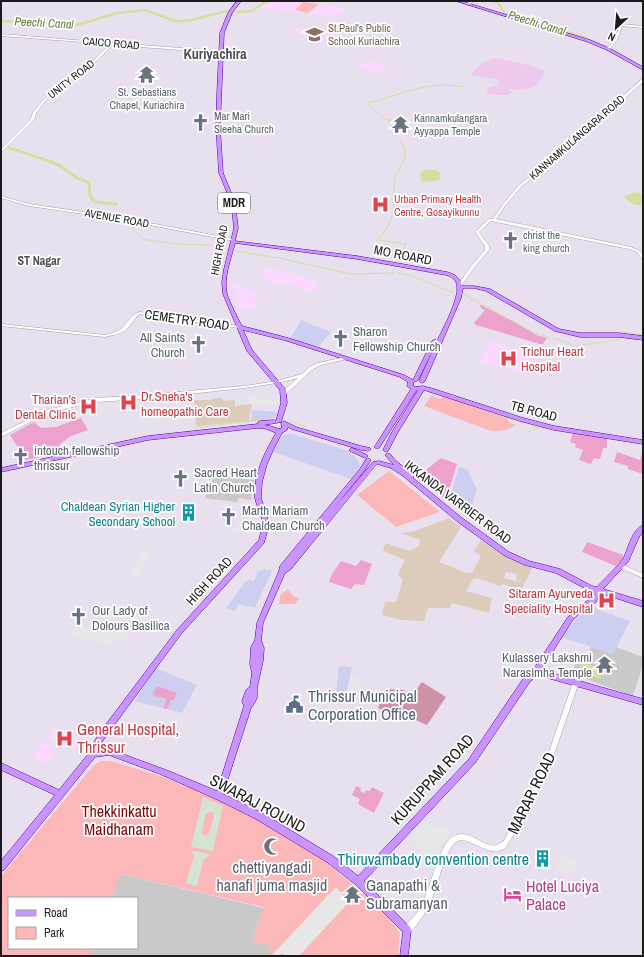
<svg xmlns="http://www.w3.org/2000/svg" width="644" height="957" font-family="'Archivo Narrow',sans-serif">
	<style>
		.commercial { fill: #cdcff0 }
		.education { fill: #fcd8ff }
		.religious { fill: #c9c9c9 }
		.farmland { fill: #eec9ee }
		.grass { fill: #eca2cc }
		.forest { fill: #d092a9 }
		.wetland { fill: #ddcbbc }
		.park { fill: #fcb8b8 }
		.parking { fill: #e7e7e7 }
		.plaza { fill: #d5e3d4; fill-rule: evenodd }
		.water { fill: #d5df9d }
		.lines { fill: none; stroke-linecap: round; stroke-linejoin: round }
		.stream { stroke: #d5df9d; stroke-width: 1 }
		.canal-far1 { stroke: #d5df9d; stroke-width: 2.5 }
		.canal { stroke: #d5df9d; stroke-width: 3 }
		.minor-casing { stroke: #a2a2a2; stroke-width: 1 }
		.major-casing { stroke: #570093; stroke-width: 1 }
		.minor { fill: #fff; fill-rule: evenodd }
		.major { fill: #c894ff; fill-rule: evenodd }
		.labels { text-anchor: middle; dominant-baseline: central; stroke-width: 3.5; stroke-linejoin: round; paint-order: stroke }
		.far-education-label { font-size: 11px; fill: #785e54; stroke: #fff; text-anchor: start }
		.far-street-label { font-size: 11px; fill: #1b1b1b; stroke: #fff }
		.far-worship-label { font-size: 11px; fill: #5b616d; stroke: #fff; text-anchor: start }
		.far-health-label { font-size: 11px; fill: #be3a42; stroke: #fff; text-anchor: start }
		.far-water-label { font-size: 12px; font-style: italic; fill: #608034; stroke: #fff }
		.shield { fill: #fff; stroke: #5f5f5f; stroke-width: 1 }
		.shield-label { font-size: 12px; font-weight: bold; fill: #1b1b1b }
		.far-neighbourhood-label { font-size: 12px; font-weight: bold; fill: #4e4e4e; stroke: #fff }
		.street-label { font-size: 13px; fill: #1b1b1b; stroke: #fff }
		.worship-label { font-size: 13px; fill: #5b616d; stroke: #fff; text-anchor: start }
		.health-label { font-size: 13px; fill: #be3a42; stroke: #fff; text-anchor: start }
		.culture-label { font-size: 13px; fill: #0d838f; stroke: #fff; text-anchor: end }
		.far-district-label { font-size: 14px; font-weight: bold; fill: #4e4e4e; stroke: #fff }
		.near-service-label { font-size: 16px; fill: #4e5e75; stroke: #fff; text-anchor: start }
		.near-health-label { font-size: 16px; fill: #be3a42; stroke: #fff; text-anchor: start }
		.near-street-label { font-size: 16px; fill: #1b1b1b; stroke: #fff }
		.near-park-label { font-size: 16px; fill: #7e0505; stroke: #fff }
		.near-culture-label { font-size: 16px; fill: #0d838f; stroke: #fff; text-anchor: end }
		.near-worship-label { font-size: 16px; fill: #5b616d; stroke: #fff }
		.near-hotel-label { font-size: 16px; fill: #b23c85; stroke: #fff; text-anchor: start }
	</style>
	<rect width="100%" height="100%" fill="#e8e0ee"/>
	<path class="commercial" d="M301 320 313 325 331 332 318 347 290 339Z
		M252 410 277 412V416L269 420 251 421Z
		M286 434H292L349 451 358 460 360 467 351 479 273 452 278 439Z
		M459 467 467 469 477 490 470 512 449 500Z
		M265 569 272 571 255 608 238 604 235 611 226 608 245 582 249 580 254 581 258 572Z
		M590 607 630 621 613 654 561 637 581 613Z
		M339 666 352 667 346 695 336 692Z
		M155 668 197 685 182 713 135 701Z"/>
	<path class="education" d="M275 1H303L346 9 334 18 303 12 262 8Z
		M294 28 313 31 345 37 337 43 306 37 292 31Z
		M367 60 387 67 379 74 356 68Z
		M268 268 287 272 316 282 313 293 285 284 281 285 260 279Z
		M230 283 249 288 258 295 254 307 243 311 236 306 238 303Z
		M491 341 538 355 527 375 479 361Z
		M601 597 620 604 618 608 608 605 604 609 596 606Z
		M53 727 82 739 75 750 45 737Z
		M43 742 57 748 46 763 32 758Z"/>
	<path class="religious" d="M214 475 254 480 251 500 239 498 237 502 205 498Z
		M591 647 613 654 616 647 643 657V664L633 696 572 674 577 659 585 662Z
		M120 874 264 908 252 941 271 946 268 956H89L92 948H137V898H111Z"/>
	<path class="farmland" d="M495 58 530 65 546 71 538 84 531 88 516 90 497 86 500 80 470 75 481 64Z
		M493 86 508 89 511 91V93L509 95H501L486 94 490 87Z"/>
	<path class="grass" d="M479 304 518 324 536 335 547 338 543 344H540L476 325 474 323 485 310 482 309Z
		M81 418 88 430 71 436 60 444 62 452 26 460 10 435 34 422 41 428 56 427Z
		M573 433 607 438V448H603L600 459 594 458 591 464 579 460 583 450 575 447 576 444 570 442Z
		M643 450V474L628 469V466L614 462 617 452 640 460Z
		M441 458 457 464 446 500 417 477Z
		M587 542 623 555 622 560 616 566 582 552Z
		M361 560 372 564 364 585 355 584 351 589 329 582 332 574 341 561 356 566Z
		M157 686 177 693 174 700H171L167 709 163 708 167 699 152 695Z
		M356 786 361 788 360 791 365 793 366 790 370 791 372 787 384 793 374 813 358 804 360 799 352 795Z"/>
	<path class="forest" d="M422 682 446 697 427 725 402 714 399 719 378 708 385 689 403 690 412 695Z"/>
	<path class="wetland" d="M219 397 225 401 235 400V406L252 404 249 421 196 426 194 400H209Z
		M449 518 461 527 439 562 466 573H472L481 556 474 551 481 540 509 559 532 568 525 583 516 580 517 574 506 572 504 578 524 583 522 590 502 584 500 586 477 578 473 579 466 591 492 598 489 613 452 603 449 608H428L424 621 402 620 382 615 385 602H396L403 580 398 574 405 560 383 551 385 543 410 551 419 546 420 540 401 533 412 532Z"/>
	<path class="park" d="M303 2 319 4 308 13 295 10Z
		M431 396 441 399 443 396 508 418 509 422 516 425C507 431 497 432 488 430L424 406Z
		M389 471 440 512 396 527 357 495Z
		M288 589 293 596 299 598 295 604H279L280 596Z
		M101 761H111L160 776 232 805 321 858 362 892 388 917 400 933 398 956H268L271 946 252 941 264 907 121 874 111 898H9V948H92L89 956H1V876L93 766Z"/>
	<path class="parking" d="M249 397H259L260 400H280V405L249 404Z
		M239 521 260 528 259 537 234 531Z
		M146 548 149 549 146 554 150 555 138 575 129 572Z
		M112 620 133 628 126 638 109 644 69 636 78 625 101 635Z
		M352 677 361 679 353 701 348 699Z
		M425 822 449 831 434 870 419 863 424 854 410 838Z
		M561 855 577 862 572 876 556 869Z
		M336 887 349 902 299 956H286L282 953 279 956H271Z"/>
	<path class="plaza" d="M203 797 223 806 213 851 191 847ZM210 811 213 812 214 816 209 834 205 836 202 834V831L206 814Z
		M196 851 208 854 210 856 204 859 197 886 186 883 194 856 192 852Z"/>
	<path class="water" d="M424 170H437L440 173 441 178 436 181 422 182 420 174Z
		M638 192 643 196V204C634 208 630 202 624 196Z
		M582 662 604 670 600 679 579 672Z"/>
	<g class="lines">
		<path class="stream" d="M398 138 388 121 391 120 385 119 367 103C391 98 419 85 443 85 450 85 458 86 465 87
			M133 223V229L142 239 174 244 208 245 227 250
			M236 251 279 258 350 274 394 273
			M398 262 406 244 377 240C400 216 390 208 395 180 399 162 412 161 400 140
			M392 273 396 265
			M398 273 412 276 454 293
			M463 294 535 333 549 337
			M623 333 625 332 637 335 643 334
			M554 338 575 346 616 340 621 337
			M503 416 522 423
			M286 421 306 426
			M532 426 537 428
			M196 427 272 419
			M526 432 535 430 539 426"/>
		<path class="canal-far1" d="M493 1 499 4 505 15 510 16
			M237 12 251 11 267 1
			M1 21 77 25 117 13 145 10 175 21H182L192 20 226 11
			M537 24 587 38
			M7 147 52 162"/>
		<path class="canal" d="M49 161C60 164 67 171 77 178 81 180 85 180 89 183L90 196 95 202 116 204"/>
		<defs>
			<path id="minor" d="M471 1H474L469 5H467V3Z
				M620 24 643 26V28L622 26 617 40 609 50H607V48L615 40Z
				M1 34 112 43 113 42 114 43 221 51 223 52 221 53 113 45 94 63 61 87 47 99 36 113 35 118 31 123 2 152H1V149L29 121 31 118 33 112 45 98 59 86 92 62 110 44 1 36Z
				M642 79H643V82L617 105 573 139 548 166 521 187 505 206 496 219 631 247C638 250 643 251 643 259H642L637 252 629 249 491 221 479 232 489 246V250L474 268 461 286H459L458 285 471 266 485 250V246L475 232 476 231 489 219H493L503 204 519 185 546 164 571 137 615 103Z
				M1 196 29 204 118 217 234 239 236 240 234 241 118 219 29 206 1 198Z
				M140 312 239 326 241 327 239 328 140 314C134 318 132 324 127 329 121 334 112 335 105 337L1 326V324L105 335C111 333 119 332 123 327 129 321 131 315 140 312Z
				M345 357H347V359L321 365 313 369 286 394H282V392L298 378 277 383 244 388 143 399 96 402 50 412 1 437V433L47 410 96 398 143 395 244 386 277 381 302 374 309 367 318 363Z
				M621 564 643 574V578L619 567 618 566 619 565Z
				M576 679 578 680 579 682 556 749 540 786 507 846C505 848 502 850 499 851 485 855 467 834 456 842 445 850 439 881 434 893 430 904 425 914 418 923 415 927 412 931 407 934L404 933 403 930 404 927C413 918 421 909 425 897 431 884 440 846 451 838 468 825 482 849 497 845 498 844 502 842 503 842L535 784 550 749 573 682 574 680Z"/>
			<path id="major" d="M237 1H241L232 13 224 33 220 127 223 173 235 202 238 228 235 241 357 256 447 272C455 274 460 278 462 286H474L490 289 559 329 580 333H619L643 336V340L619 337H580L555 331 486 291 474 288H463L461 298 425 381 422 383 419 381 434 348 418 380 417 381H414L413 385 415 387 423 386 434 389 523 418 554 426 643 440V444L554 430 520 421 424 390 398 432 388 451 386 452 383 450 392 432 418 390 416 391 379 448H375L374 447 375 446 411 389 407 386 408 382 400 377 284 340 243 330 252 350 286 390 287 403 281 422C276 423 270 424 264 425L270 426 279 429 282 428 281 423 284 421 296 427 361 446 370 448 371 449 368 451 361 450 292 429 288 427 287 430 282 433 275 446 267 464 262 482 261 498 267 516 268 522 267 532 264 543 181 634 104 739 101 744V749H109L166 770 217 791 244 706 242 701 246 690 250 687 252 673 250 664 251 647 255 640 257 623 279 571 280 566 360 469 366 459H370L371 460 364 471 334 508 373 462 379 461 394 465 385 455 386 454H390L396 461 414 475 415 476 413 478 462 518 509 552 529 561 560 569 592 586 597 587C603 580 620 565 624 557 629 546 632 530 643 525V532L639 537 628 562 603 589 643 601V607L600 593 596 602 579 614 572 621 541 670 643 699V705L537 675 529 683 475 763 364 881 410 927 411 930 408 956H400L403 932 355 884 327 862 256 819 216 799 160 774 109 755 95 757 4 870 1 871V861L55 795 1 770V763L59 790 89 753 93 751V744L98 735 177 630 259 540C261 532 263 523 261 515 259 509 256 504 255 498 253 475 265 452 276 433L267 429 258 428 148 440 1 472V468L148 436 258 424V422L260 421 274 420 276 421 281 403 280 390 247 351 223 294 222 282 224 269 234 228 231 202 219 173 216 127 217 93 220 33 228 13ZM235 243 357 259 446 275C450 276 454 278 456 282 462 295 443 328 437 341L435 339 432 341 413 380 404 375 288 338 242 326C237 317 230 303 227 294 223 278 231 259 235 243ZM377 464 391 468 403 476 458 522 505 556 525 565 556 573 588 590 594 592 591 598 575 610 568 617 533 670 523 679 469 759 358 876 333 856 262 813 223 794 251 708 254 704 257 698V688L263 661 264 648 261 640 263 623 285 573 290 570Z
				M456 1H461L590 40 609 48 643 67V70L607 50 588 42Z
				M352 448 367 455 368 456 365 458 350 451 349 450 350 449Z"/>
		</defs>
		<use href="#minor" class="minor-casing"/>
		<use href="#major" class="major-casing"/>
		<use href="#minor" class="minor"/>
		<use href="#major" class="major"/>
	</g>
	<defs>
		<symbol id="school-bare" viewBox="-9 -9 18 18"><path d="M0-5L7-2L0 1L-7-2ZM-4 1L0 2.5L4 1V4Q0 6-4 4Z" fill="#8d6e63" stroke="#fff" stroke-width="2.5" paint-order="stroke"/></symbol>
		<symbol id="temple-bare" viewBox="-9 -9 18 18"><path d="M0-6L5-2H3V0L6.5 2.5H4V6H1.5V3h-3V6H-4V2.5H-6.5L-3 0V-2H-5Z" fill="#6b7280" stroke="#fff" stroke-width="2.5" paint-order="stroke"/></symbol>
		<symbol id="church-bare" viewBox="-9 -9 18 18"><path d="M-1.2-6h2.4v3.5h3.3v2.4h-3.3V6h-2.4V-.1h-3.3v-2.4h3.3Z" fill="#6b7280" stroke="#fff" stroke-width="2.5" paint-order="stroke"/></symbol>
		<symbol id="hospital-bare" viewBox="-9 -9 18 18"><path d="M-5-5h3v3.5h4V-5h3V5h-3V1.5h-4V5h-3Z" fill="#e0444e" stroke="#fff" stroke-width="2.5" paint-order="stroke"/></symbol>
		<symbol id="building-bare" viewBox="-9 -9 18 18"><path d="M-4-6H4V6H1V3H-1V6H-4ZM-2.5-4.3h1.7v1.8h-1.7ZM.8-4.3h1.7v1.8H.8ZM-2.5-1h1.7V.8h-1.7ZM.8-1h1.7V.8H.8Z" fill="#0f9aa8" stroke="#fff" stroke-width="2.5" paint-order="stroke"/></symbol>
		<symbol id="civic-bare" viewBox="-9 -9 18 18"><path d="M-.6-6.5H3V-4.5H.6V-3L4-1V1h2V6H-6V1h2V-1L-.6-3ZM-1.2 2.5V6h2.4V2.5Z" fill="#5c6f8a" stroke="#fff" stroke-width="2.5" paint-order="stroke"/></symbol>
		<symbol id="mosque-bare" viewBox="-9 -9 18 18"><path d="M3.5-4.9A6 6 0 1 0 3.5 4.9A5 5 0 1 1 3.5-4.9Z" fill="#6b7280" stroke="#fff" stroke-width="2.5" paint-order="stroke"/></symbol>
		<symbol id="hotel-bare" viewBox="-9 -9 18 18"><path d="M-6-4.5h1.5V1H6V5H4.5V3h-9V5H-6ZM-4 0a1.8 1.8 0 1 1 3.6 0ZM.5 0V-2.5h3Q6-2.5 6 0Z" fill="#d1479c" stroke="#fff" stroke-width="2.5" paint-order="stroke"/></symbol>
	</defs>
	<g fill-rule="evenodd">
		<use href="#school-bare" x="302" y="22" width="25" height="25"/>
		<use href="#temple-bare" x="134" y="62" width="25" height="25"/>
		<use href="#church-bare" x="188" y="110" width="25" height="25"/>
		<use href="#temple-bare" x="388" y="112" width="25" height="25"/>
		<use href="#hospital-bare" x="368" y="192" width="25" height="25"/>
		<use href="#church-bare" x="498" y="228" width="25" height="25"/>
		<use href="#church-bare" x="328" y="326" width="25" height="25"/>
		<use href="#church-bare" x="186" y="332" width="25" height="25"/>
		<use href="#hospital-bare" x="496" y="346" width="25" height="25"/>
		<use href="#hospital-bare" x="116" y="390" width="25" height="25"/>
		<use href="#hospital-bare" x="76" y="394" width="25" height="25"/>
		<use href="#church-bare" x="8" y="444" width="25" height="25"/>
		<use href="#church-bare" x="168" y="466" width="25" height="25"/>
		<use href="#building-bare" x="176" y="500" width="25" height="25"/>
		<use href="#church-bare" x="216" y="504" width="25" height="25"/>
		<use href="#hospital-bare" x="594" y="588" width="25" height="25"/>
		<use href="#church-bare" x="66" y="604" width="25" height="25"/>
		<use href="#temple-bare" x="592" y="652" width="25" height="25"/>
		<use href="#civic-bare" x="282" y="692" width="25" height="25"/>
		<use href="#hospital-bare" x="52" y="726" width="25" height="25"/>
		<use href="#mosque-bare" x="260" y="834" width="25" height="25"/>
		<use href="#building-bare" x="530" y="846" width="25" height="25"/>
		<use href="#temple-bare" x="340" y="882" width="25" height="25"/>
		<use href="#hotel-bare" x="500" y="882" width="25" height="25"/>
	</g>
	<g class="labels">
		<g class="far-education-label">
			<text x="328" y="28">St.Paul's Public<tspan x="328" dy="13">School Kuriachira</tspan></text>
		</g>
		<g class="far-street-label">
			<text transform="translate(111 43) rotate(5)">CAICO ROAD</text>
			<text transform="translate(71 79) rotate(-38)">UNITY ROAD</text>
			<text transform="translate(577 137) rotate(-41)">KANNAMKULANGARA ROAD</text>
			<text transform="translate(117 218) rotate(10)">AVENUE ROAD</text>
			<text transform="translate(219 250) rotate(-79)">HIGH ROAD</text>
		</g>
		<g class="far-worship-label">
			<text x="147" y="92" text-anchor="middle">St. Sebastians<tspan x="147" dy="13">Chapel, Kuriachira</tspan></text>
			<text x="214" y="116">Mar Mari<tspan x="214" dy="13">Sleeha Church</tspan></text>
			<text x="414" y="118">Kannamkulangara<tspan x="414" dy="13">Ayyappa Temple</tspan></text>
			<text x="523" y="235">christ the<tspan x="523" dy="13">king church</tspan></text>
		</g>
		<g class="far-health-label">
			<text x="394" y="199">Urban Primary Health<tspan x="394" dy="13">Centre, Gosayikunnu</tspan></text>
		</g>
		<g class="far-water-label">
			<text transform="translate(44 23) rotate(3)">Peechi Canal</text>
			<text transform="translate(537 23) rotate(17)">Peechi Canal</text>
		</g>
		<rect class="shield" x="218" y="193" width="32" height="20" rx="3"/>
		<g class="shield-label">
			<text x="234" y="203">MDR</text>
		</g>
		<g class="far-neighbourhood-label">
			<text x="39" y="261">ST Nagar</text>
		</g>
		<g class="street-label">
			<text transform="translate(403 255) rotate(11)">MO ROARD</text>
			<text transform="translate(187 320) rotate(8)">CEMETRY ROAD</text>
			<text transform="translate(534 411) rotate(15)">TB ROAD</text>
			<text transform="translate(458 502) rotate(37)">IKKANDA VARRIER ROAD</text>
			<text transform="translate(209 581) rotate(-47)">HIGH ROAD</text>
		</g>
		<g class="worship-label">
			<text x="353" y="331">Sharon<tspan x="353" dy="15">Fellowship Church</tspan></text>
			<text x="185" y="337" text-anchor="end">All Saints<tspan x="185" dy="15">Church</tspan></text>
			<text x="34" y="450">intouch fellowship<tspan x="34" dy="15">thrissur</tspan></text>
			<text x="194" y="472">Sacred Heart<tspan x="194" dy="15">Latin Church</tspan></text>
			<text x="242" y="510">Marth Mariam<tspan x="242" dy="15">Chaldean Church</tspan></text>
			<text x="92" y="610">Our Lady of<tspan x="92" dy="15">Dolours Basilica</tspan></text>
			<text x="592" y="657" text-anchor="end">Kulassery Lakshmi<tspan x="592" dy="15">Narasimha Temple</tspan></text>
		</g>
		<g class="health-label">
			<text x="521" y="351">Trichur Heart<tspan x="521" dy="15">Hospital</tspan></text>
			<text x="141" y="396">Dr.Sneha's<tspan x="141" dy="15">homeopathic Care</tspan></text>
			<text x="76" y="399" text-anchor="end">Tharian's<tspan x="76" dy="15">Dental Clinic</tspan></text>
			<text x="593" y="593" text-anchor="end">Sitaram Ayurveda<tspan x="593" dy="15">Speciality Hospital</tspan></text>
		</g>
		<g class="culture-label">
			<text x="175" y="506">Chaldean Syrian Higher<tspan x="175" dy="15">Secondary School</tspan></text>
		</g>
		<g class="far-district-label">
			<text x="215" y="54">Kuriyachira</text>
		</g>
		<g class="near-service-label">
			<text x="308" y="696">Thrissur Municipal<tspan x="308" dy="18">Corporation Office</tspan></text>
		</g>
		<g class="near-health-label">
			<text x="77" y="729">General Hospital,<tspan x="77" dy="18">Thrissur</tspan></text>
		</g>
		<g class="near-street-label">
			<text transform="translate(432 779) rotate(-48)">KURUPPAM ROAD</text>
			<text transform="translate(531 793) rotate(-64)">MARAR ROAD</text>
			<text transform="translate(258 803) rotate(28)">SWARAJ ROUND</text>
		</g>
		<g class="near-park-label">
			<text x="119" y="811">Thekkinkattu<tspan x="119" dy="18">Maidhanam</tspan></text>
		</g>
		<g class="near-culture-label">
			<text x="529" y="859">Thiruvambady convention centre</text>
		</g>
		<g class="near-worship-label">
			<text x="272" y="867">chettiyangadi<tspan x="272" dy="18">hanafi juma masjid</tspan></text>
			<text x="366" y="885" text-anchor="start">Ganapathi &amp;<tspan x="366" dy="18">Subramanyan</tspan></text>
		</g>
		<g class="near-hotel-label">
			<text x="526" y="886">Hotel Luciya<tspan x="526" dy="18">Palace</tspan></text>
		</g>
	</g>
	<rect width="644" height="957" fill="none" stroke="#1b1b1b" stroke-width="4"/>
	<rect x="8" y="897" width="130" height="52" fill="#ffffff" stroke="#a4a4a4"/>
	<rect x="16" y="910" width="20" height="6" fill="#c894ff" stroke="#a4a4a4"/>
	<text x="44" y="917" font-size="12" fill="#1b1b1b">Road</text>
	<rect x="16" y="927" width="20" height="12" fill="#fcb8b8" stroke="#a4a4a4"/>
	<text x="44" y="937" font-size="12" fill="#1b1b1b">Park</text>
	<g transform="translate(616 28) rotate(206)" stroke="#ffffff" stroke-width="3" paint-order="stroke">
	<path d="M0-3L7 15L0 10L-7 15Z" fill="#1b1b1b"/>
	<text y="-6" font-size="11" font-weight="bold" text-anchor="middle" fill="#1b1b1b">N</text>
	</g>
</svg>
